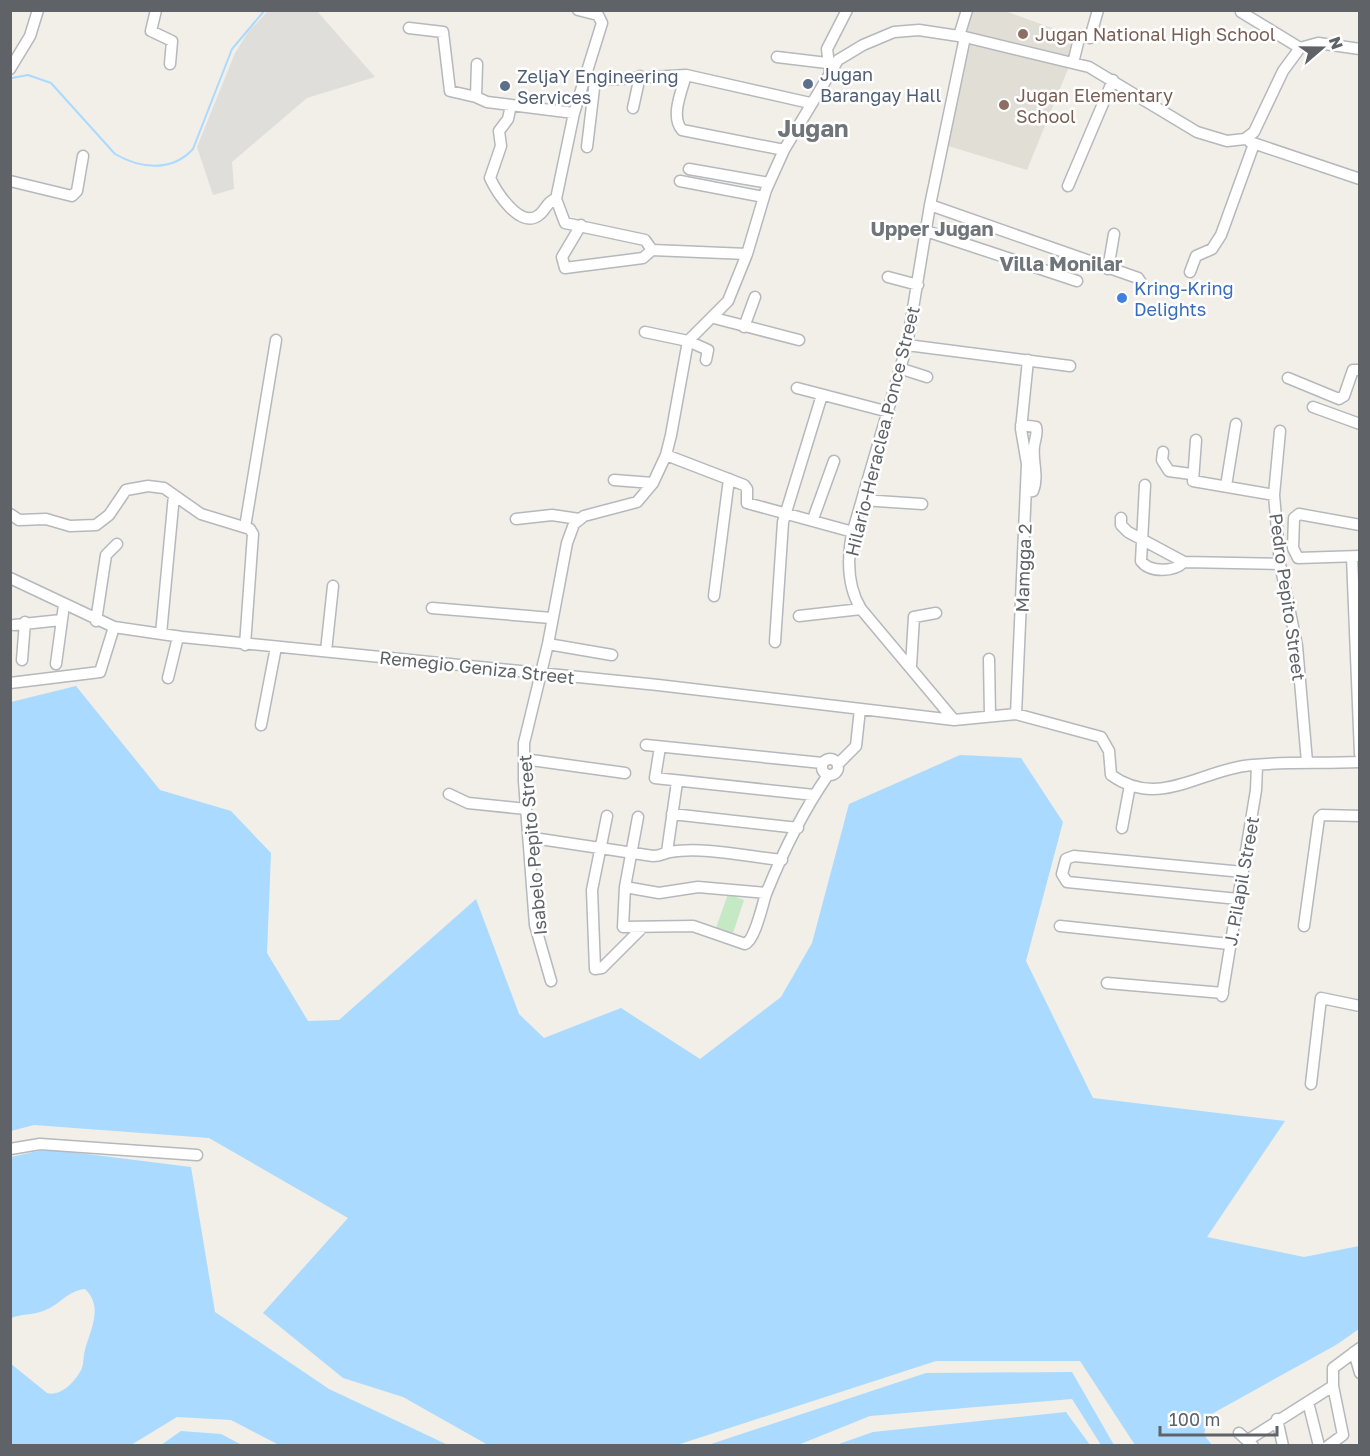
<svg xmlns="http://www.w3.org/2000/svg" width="1370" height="1456" font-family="'Golos Text',sans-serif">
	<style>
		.industrial { fill: #e0deda }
		.education { fill: #e1ded6 }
		.green { fill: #c5e8c5 }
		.water { fill: #aadaff }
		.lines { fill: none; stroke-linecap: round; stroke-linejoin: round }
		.stream { stroke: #aadaff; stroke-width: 2 }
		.minor-casing { stroke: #b5b8bc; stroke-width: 13 }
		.minor { stroke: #fff; stroke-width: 10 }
		.education-dot { fill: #8d6e63; stroke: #fff; stroke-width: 2 }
		.service-dot { fill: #5c6f8a; stroke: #fff; stroke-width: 2 }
		.shop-dot { fill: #3f7fe0; stroke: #fff; stroke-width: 2 }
		.labels { text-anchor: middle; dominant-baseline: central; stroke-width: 5; stroke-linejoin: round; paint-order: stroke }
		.education-label { font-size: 18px; fill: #785e54; stroke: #fff; text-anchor: start }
		.service-label { font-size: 18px; fill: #4e5e75; stroke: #fff; text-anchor: start }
		.shop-label { font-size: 18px; fill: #366cbe; stroke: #fff; text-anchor: start }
		.street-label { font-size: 18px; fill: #5f6368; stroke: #fff }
		.neighbourhood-label { font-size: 20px; font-weight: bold; fill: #70757a; stroke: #fff }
		.district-label { font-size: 24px; font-weight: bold; fill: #70757a; stroke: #fff }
	</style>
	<rect width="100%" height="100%" fill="#f1efe8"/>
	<path class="industrial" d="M269 10 317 11 375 77 307 98 232 162 234 189 213 195 197 147 235 53 248 32Z"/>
	<path class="education" d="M970 11H1005L1077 37 1071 56 963 31Z
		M967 42 1070 64 1027 170 945 145Z"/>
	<path class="green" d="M728 894 744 900 733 933 716 928Z"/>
	<path class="water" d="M76 686 160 790 231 811 271 853 267 953 308 1021 339 1020 476 899 519 1014 544 1038 621 1008 700 1059 781 997 812 943 849 804 960 755 1021 758 1063 822 1026 961 1093 1098 1285 1121 1207 1237 1304 1257 1359 1246V1329L1336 1345 1208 1416 1204 1435 1212 1445H1135L1080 1361H936L677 1445H488L403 1397 343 1378 263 1313 348 1218 209 1138 34 1125 11 1131V702Z
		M47 1149 191 1167 215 1312 329 1389 448 1445H279L231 1420 177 1417 131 1445H11L10 1363 47 1393C61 1397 76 1381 82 1368 84 1362 83 1356 85 1350 90 1330 104 1307 85 1289 67 1291 60 1305 43 1311 33 1315 21 1314 11 1318V1157Z
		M1072 1372 1114 1445H1101L1072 1399 870 1416 798 1445H708L926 1373Z
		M1066 1412 1090 1445H836L873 1432Z
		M181 1431 221 1434 242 1445H161Z"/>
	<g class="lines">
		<path class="stream" d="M12 78 28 75 51 83 115 154C141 169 172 172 193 149L232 49 265 10"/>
		<defs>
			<path id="minor" d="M156 10 151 31 172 41 170 64
				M578 10 598 15 602 23 574 113 556 199 565 223 645 240 652 250
				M1241 12 1300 48
				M409 28 443 32 450 91 476 97
				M959 36 967 10
				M777 57 827 63
				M1073 63 1080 35 1090 38 1098 10
				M477 64 476 97 487 102 574 113
				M10 69 30 36 38 10
				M830 72 827 49 847 10
				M686 75C682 91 670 116 682 130L784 150
				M586 81 686 75 810 103
				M511 105 508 119 499 131 501 146 490 178C496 191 520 230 539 215 546 210 547 201 556 199
				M633 108 640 76
				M1250 142 1360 179
				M587 147 595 80
				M689 169 769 183
				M10 181 72 196 77 191 83 156
				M680 181 764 197
				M1068 186 1113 80
				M930 205 1138 278 1143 286
				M581 225 562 257 565 268 643 258 652 250 747 254
				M926 231 1077 281
				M1108 269 1114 234
				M1190 272 1196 256 1212 249 1221 235 1254 144
				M888 277 918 285
				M714 318 799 340
				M744 327 755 297
				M645 332 688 341 708 350 706 360
				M907 345 1070 366
				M902 369 927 377
				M1288 378 1339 399 1344 396 1353 370H1360
				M797 388 889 412
				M1313 407 1360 424
				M1021 425 1036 427C1038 433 1035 439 1034 446 1032 460 1039 477 1033 491L1026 492
				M1280 431 1274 495 1280 564 1297 646 1307 762
				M1196 440 1193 481 1274 495
				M1163 452 1162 460 1169 471 1191 474
				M666 455 744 485 747 489V503L853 532
				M614 480 653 483
				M1145 485 1141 561C1150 573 1174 572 1184 562
				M1226 486 1236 424
				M862 500 922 504
				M10 514 19 520 46 519 70 526 96 525 109 515 126 490 148 486 164 488 201 514 250 529 253 534 245 645
				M1121 518V525L1128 532 1184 562 1280 564
				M516 519 552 515 579 519
				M813 519 834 461
				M1360 525 1299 514 1294 518 1293 548 1298 558 1360 556
				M245 527 276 340
				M1352 557 1360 754
				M10 578 114 627 182 637 658 685 954 720 1016 714 1101 737 1109 751 1111 775C1157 808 1197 773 1244 766 1282 761 1321 764 1360 762
				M714 596 729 479
				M432 608 551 618
				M799 616 861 609
				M96 621 106 555 117 544
				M14 625 61 620
				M161 634 174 495
				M775 642 783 522 822 395
				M548 644 612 655
				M326 651 333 586
				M989 659 990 716
				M22 660 25 622
				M56 664 64 605
				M911 666 914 617 936 613
				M168 678 178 637
				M10 683 100 672 114 627
				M1016 714 1027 464 1021 429 1028 360
				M954 720 861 609C847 586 847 560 852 534L907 345 930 205 965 37
				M261 725 276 647
				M646 745 822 763
				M660 747 655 778 814 795
				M822 767a8 8 0 1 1 16 0a8 8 0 1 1-16 0Z
				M524 759 625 773
				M838 764 856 746 860 709
				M449 794 468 803 526 809
				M672 814 798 828
				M607 816 592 890 595 969 602 968 641 929
				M638 817 625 887 623 927 693 926 745 944C755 940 762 906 766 894 782 854 803 811 828 775
				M1122 828 1130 785
				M540 839 653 856C661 856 664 853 670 852 703 846 749 857 782 860
				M667 852 677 782
				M625 887 659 893 698 887 766 893
				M1238 899 1067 882 1062 874 1066 859 1074 856 1243 872
				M1060 926 1229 944
				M1304 926 1319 818 1322 815 1360 816
				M551 981 535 925 524 781V743L548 644 567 543 574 524 584 516 637 502 653 483 666 455 671 435 688 341 728 301 747 254 766 190 784 150 838 60 863 45 894 32 919 30 965 37 1089 67 1197 132 1227 141 1245 139 1254 132 1283 71 1300 48 1318 43 1360 49
				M1107 983 1223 993
				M1222 996 1256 790 1257 766
				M1311 1084 1321 998 1360 1006
				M10 1149 40 1144 197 1155
				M1354 1352 1360 1373
				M1308 1402 1319 1446
				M1277 1419 1283 1446
				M1239 1433 1253 1446
				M1248 1440 1333 1386
				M1328 1446 1343 1435 1333 1386V1368L1360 1348"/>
		</defs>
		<use href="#minor" class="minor-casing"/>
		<use href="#minor" class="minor"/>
	</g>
	<g class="education-dot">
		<circle cx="1023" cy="34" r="6"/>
		<circle cx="1004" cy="105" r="6"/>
	</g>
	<g class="service-dot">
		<circle cx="808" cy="84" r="6"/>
		<circle cx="505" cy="86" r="6"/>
	</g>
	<circle class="shop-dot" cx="1122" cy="298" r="6"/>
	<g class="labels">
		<g class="education-label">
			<text x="1035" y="34">Jugan National High School</text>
			<text x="1016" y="95">Jugan Elementary<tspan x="1016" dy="21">School</tspan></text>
		</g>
		<g class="service-label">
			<text x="820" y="74">Jugan<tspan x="820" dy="21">Barangay Hall</tspan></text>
			<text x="517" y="76">ZeljaY Engineering<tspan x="517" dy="21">Services</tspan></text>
		</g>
		<g class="shop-label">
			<text x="1134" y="288">Kring-Kring<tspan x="1134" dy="21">Delights</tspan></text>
		</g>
		<g class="street-label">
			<text transform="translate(882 431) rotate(-76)">Hilario-Heraclea Ponce Street</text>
			<text transform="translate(1023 568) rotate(-88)">Mamgga 2</text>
			<text transform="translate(1288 597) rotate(82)">Pedro Pepito Street</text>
			<text transform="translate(477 667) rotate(6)">Remegio Geniza Street</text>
			<text transform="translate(532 845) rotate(-95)">Isabelo Pepito Street</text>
			<text transform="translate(1241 881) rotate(-80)">J. Pilapil Street</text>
		</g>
		<g class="neighbourhood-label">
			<text x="932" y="228">Upper Jugan</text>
			<text x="1061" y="263">Villa Monilar</text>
		</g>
		<g class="district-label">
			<text x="813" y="127">Jugan</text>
		</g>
	</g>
	<rect width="1370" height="1456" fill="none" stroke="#5f6368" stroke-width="24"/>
	<g transform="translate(1322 48) rotate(70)" stroke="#ffffff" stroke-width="4.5" paint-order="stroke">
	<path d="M0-4.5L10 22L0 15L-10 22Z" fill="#5f6368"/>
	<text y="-9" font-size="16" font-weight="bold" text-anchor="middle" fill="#5f6368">N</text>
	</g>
	<path d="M1160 1426v9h117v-9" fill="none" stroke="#5f6368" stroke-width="3"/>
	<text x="1169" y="1426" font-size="18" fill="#5f6368" stroke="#ffffff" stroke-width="4.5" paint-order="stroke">100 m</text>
</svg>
